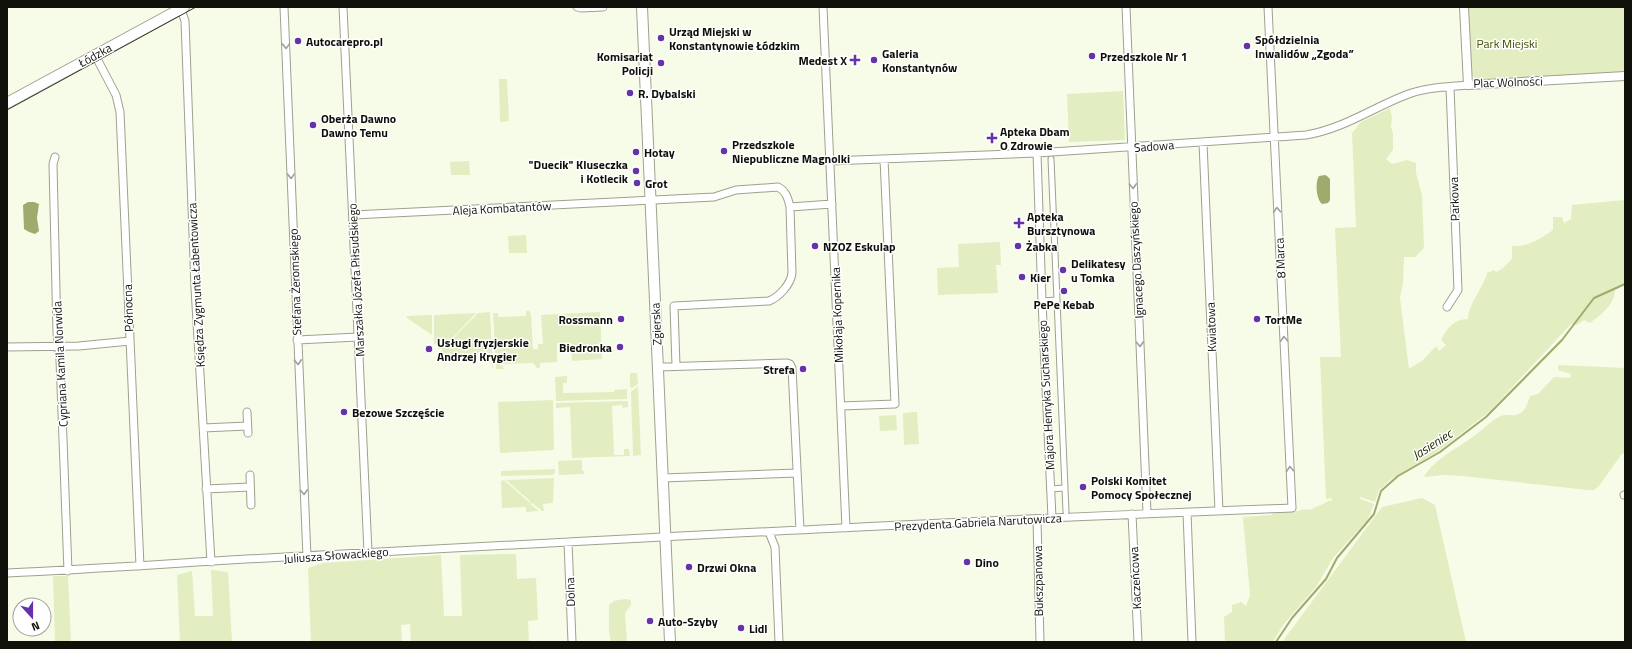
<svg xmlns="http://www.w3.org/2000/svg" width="1632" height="649" font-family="'Titillium Web',sans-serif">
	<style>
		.green { fill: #e2edc1 }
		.water { fill: #9eab6d }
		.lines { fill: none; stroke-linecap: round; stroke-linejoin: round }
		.stream { stroke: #9eab6d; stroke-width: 2 }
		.pedestrian-casing { stroke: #9da28f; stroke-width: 7 }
		.minor-casing { stroke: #9da28f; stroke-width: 9 }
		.tertiary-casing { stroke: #9da28f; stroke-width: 10 }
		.secondary-casing { stroke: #9da28f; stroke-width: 12 }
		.pedestrian { stroke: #fff; stroke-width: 5 }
		.minor { stroke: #fff; stroke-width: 7 }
		.tertiary { stroke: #fff; stroke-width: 8 }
		.secondary { stroke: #fff; stroke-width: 10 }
		.tram { stroke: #34362e; stroke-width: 1 }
		.oneway { stroke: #9f9f9d }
		.poi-dot { fill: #6532a9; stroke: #fff; stroke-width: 1.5 }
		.labels { text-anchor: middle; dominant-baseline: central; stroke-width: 3; stroke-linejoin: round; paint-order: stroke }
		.poi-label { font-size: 12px; font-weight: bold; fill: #0f100a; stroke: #fff; text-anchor: start }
		.park-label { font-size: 12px; fill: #455003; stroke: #fff }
		.street-label { font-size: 12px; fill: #0f100a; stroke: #fff }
		.water-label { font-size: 13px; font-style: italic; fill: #282f00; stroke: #fff }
	</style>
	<rect width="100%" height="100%" fill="#f7fce8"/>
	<path class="green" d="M1468 7H1625V73L1484 81 1476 79 1470 73Z
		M499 79H507L509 121 500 122Z
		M1123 91 1125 140 1069 142 1067 94Z
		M1390 108 1392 117 1391 127 1393 133V150L1386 159 1392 164 1407 160 1416 163V173L1422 195 1424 248 1415 257H1404L1403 284 1400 298 1409 369 1423 360 1436 346 1439 351 1446 345 1441 340C1447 328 1454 319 1468 319 1469 302 1483 289 1487 273L1494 270 1496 272 1502 269 1512 259V246C1528 247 1540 239 1553 230V217H1562L1564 223 1571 219 1572 205 1625 200V283L1615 290C1615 304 1601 315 1590 323L1584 320 1577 325 1571 324 1490 411 1437 452 1390 480 1379 490 1375 502 1360 497V499L1374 504 1368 519 1333 558 1316 587 1283 625 1273 642H1225L1224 617 1232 612V605L1241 602 1246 606 1250 595 1243 517 1272 515 1273 512 1299 511C1304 508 1308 511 1312 509 1319 506 1325 502 1332 500V498L1326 499 1320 357H1341L1335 228 1356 227 1352 133 1361 122Z
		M469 161 470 175H451L450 162Z
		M526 235 527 253H509L508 236Z
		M1000 242 1001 265H996L998 293 938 295 937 268 959 267 958 244Z
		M526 311H529L531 314 533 349H538V344H543L541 315 600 312 602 359 572 361 571 343H557V362L540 363V368H537L533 363 501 364 504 369H496L493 313H498V317L526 316Z
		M490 312 493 368 492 367 491 355 489 353 439 356 438 359V354L478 313Z
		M476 313 442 349H438V345L434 344V315Z
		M432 315V335L407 318V316Z
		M1558 365 1625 368V452L1621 455 1599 486 1594 490H1587L1463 476 1444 475 1424 477C1434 459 1458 448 1474 436 1483 430 1491 420 1501 416 1508 413 1516 418 1522 412 1527 407 1528 402 1530 396L1538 394 1554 377 1570 378 1571 374 1558 370Z
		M630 373H637L638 384 632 388 630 387Z
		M567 376V383H563V393L614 392V390L627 389V399L556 401 555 377Z
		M638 386 641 455 633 456 631 392Z
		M553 400 554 450 500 453 498 402Z
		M628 401V407L623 408 622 405 612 406 614 455H624V449H629L630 456 572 458 570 407 556 408V403Z
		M917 412 919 444 904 445 903 413Z
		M896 415 897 430 880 431 879 416Z
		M582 460V471H584V474L559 475 558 461Z
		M555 469V473L553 475 501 476V471Z
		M554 478 553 503 543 504 544 511H542L532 503 530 504 539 511 526 512V507L502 508 501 481 504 480 530 503V501L506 480Z
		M1422 498 1435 505 1466 642H1282L1382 507Z
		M516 554 517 579 536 578 538 620 528 621 529 642H411L410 624 401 625 402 642H311L308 568 323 563 441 555 444 616H462L460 555Z
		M211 570 228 572 232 642H180L177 575 192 571 195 616H213Z
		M53 576H68L71 642H55Z
		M625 599 631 600V605L625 613 627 642H611L609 632V605L614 601Z"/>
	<path class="water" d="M1325 175 1327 176 1330 179V200L1328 203 1322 204C1316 199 1315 182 1319 176Z
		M28 202H34L39 204 37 218 39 231 35 234 29 232 24 229 23 205Z"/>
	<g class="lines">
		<path class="stream" d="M1276 642 1292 618 1326 579 1337 558 1374 514 1381 491 1398 476 1440 452 1486 417 1562 340 1594 298 1625 284"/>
		<defs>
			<path id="pedestrian" d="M1051 159 1066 512
				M1042 301 1056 300
				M1050 489 1064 488"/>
			<path id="minor" d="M284 7 307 557
				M343 7 368 552
				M577 7 581 8 603 7
				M823 7 846 528
				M1126 7 1147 513
				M181 9 185 21 195 288 211 562
				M95 55 116 95 120 112 140 566
				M1203 143 1219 511
				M1037 153 1042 301 1052 518
				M55 157 53 164 57 333 60 360 68 571
				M830 161 1037 153 1306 135C1343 129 1372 108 1406 95 1426 87 1447 87 1468 85
				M353 215 714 197 736 190 778 187C786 191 788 198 790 207L832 204
				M1447 307 1458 290 1450 87
				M297 340 358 337
				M7 347 79 346 130 341
				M676 366 674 306 769 301C779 297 791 284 792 273L790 207
				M658 367 787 363 790 364 792 368 800 530
				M841 406 895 404 884 159
				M247 412 248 433
				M203 428 247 426
				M250 475 251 505
				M663 478 797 473
				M206 489 250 487
				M1624 495H1625
				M1187 512 1192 642
				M1132 514 1138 642
				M1037 519 1040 642
				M769 532 775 547 779 642
				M568 542 572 642
				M7 573C119 568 231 559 343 554 659 537 975 520 1292 508L1268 7"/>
			<path id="tertiary" d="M1464 7 1468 85 1625 76"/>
			<path id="secondary" d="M642 7 670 642
				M7 103 184 7"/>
		</defs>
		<use href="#pedestrian" class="pedestrian-casing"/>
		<use href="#minor" class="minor-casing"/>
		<use href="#tertiary" class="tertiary-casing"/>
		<use href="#secondary" class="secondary-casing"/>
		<use href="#pedestrian" class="pedestrian"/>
		<use href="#minor" class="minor"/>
		<use href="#tertiary" class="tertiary"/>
		<use href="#secondary" class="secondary"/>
		<path class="tram" d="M7 110 196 7"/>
	</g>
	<defs><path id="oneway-chevron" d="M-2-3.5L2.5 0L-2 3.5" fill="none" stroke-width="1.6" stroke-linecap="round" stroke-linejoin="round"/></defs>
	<g class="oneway">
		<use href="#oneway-chevron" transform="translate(286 46) rotate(88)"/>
		<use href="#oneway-chevron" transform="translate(291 176) rotate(88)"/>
		<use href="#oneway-chevron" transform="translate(1133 186) rotate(87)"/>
		<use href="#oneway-chevron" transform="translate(1277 210) rotate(-93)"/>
		<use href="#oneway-chevron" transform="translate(1284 339) rotate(-93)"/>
		<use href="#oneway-chevron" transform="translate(1140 344) rotate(87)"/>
		<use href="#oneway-chevron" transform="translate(298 362) rotate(87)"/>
		<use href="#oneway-chevron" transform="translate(1290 469) rotate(-93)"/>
		<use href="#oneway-chevron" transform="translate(304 492) rotate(87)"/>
	</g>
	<g class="poi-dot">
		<circle cx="661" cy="38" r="4"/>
		<circle cx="298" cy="41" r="4"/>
		<circle cx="1247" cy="46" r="4"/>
		<circle cx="1092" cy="56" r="4"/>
		<path d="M853 54h4v4h4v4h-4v4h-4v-4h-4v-4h4z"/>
		<circle cx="874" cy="60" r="4"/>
		<circle cx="661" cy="63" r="4"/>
		<circle cx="630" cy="93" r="4"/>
		<circle cx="313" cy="125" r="4"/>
		<path d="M990 132h4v4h4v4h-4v4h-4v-4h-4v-4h4z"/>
		<circle cx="724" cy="151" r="4"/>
		<circle cx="636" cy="152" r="4"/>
		<circle cx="636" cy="171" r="4"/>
		<circle cx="637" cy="183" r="4"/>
		<path d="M1017 217h4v4h4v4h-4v4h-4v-4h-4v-4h4z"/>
		<circle cx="815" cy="246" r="4"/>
		<circle cx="1018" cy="246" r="4"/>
		<circle cx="1063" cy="270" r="4"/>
		<circle cx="1022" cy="277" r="4"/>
		<circle cx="1064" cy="291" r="4"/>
		<circle cx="621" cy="319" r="4"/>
		<circle cx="1257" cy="319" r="4"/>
		<circle cx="620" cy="347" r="4"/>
		<circle cx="429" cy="349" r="4"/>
		<circle cx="803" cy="369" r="4"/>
		<circle cx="344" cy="412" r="4"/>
		<circle cx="1083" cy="487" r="4"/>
		<circle cx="967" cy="562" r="4"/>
		<circle cx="689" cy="567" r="4"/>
		<circle cx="650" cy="621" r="4"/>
		<circle cx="741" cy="628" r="4"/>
	</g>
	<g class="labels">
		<g class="poi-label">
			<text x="669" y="31">Urząd Miejski w<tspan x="669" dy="14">Konstantynowie Łódzkim</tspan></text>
			<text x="1255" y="39">Spółdzielnia<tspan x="1255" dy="14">Inwalidów „Zgoda”</tspan></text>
			<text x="306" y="41">Autocarepro.pl</text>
			<text x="882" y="53">Galeria<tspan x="882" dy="14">Konstantynów</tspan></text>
			<text x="653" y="56" text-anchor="end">Komisariat<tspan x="653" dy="14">Policji</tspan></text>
			<text x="1100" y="56">Przedszkole Nr 1</text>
			<text x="847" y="60" text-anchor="end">Medest X</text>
			<text x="638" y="93">R. Dybalski</text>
			<text x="321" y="118">Oberża Dawno<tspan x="321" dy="14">Dawno Temu</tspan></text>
			<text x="1000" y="131">Apteka Dbam<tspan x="1000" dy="14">O Zdrowie</tspan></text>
			<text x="732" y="144">Przedszkole<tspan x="732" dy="14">Niepubliczne Magnolki</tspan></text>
			<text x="644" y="152">Hotay</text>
			<text x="628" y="164" text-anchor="end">"Duecik" Kluseczka<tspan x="628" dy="14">i Kotlecik</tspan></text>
			<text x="645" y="183">Grot</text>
			<text x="1027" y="216">Apteka<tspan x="1027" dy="14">Bursztynowa</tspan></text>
			<text x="823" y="246">NZOZ Eskulap</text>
			<text x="1026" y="246">Żabka</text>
			<text x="1071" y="263">Delikatesy<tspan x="1071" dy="14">u Tomka</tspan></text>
			<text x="1030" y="277">Kier</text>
			<text x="1064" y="304" text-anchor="middle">PePe Kebab</text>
			<text x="613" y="319" text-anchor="end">Rossmann</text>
			<text x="1265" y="319">TortMe</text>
			<text x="437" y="342">Usługi fryzjerskie<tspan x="437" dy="14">Andrzej Krygier</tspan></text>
			<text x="612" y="347" text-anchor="end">Biedronka</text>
			<text x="795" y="369" text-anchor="end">Strefa</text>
			<text x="352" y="412">Bezowe Szczęście</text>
			<text x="1091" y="480">Polski Komitet<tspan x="1091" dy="14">Pomocy Społecznej</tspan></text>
			<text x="975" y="562">Dino</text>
			<text x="697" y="567">Drzwi Okna</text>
			<text x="658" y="621">Auto-Szyby</text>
			<text x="749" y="628">Lidl</text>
		</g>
		<g class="park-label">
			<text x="1507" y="43">Park Miejski</text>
		</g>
		<g class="street-label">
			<text transform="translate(95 55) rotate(-29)">Łódzka</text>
			<text transform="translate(1508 82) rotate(-2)">Plac Wolności</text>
			<text transform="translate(1154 146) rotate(-4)">Sadowa</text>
			<text transform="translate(1454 199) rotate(-92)">Parkowa</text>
			<text transform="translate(502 208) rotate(-3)">Aleja Kombatantów</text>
			<text transform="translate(1280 258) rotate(-93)">8 Marca</text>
			<text transform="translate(1136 260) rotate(-93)">Ignacego Daszyńskiego</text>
			<text transform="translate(356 280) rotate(-93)">Marszałka Józefa Piłsudskiego</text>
			<text transform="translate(295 282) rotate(-92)">Stefana Żeromskiego</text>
			<text transform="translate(196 285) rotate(-93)">Księdza Zygmunta Łabentowicza</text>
			<text transform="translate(128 308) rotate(-92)">Północna</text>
			<text transform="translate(837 315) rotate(-92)">Mikołaja Kopernika</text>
			<text transform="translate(656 324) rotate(-93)">Zgierska</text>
			<text transform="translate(1211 327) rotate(-92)">Kwiatowa</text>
			<text transform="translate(60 364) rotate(-93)">Cypriana Kamila Norwida</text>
			<text transform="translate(1046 395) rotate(-93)">Majora Henryka Sucharskiego</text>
			<text transform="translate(978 522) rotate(-3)">Prezydenta Gabriela Narutowicza</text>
			<text transform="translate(336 555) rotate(-4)">Juliusza Słowackiego</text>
			<text transform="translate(1135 578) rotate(-93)">Kaczeńcowa</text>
			<text transform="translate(1038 581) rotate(-91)">Bukszpanowa</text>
			<text transform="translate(570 592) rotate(-92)">Dolna</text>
		</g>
		<g class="water-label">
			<text transform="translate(1432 444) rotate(-33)">Jasieniec</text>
		</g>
	</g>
	<rect width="1632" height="649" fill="none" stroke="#0f100a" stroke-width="16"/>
	<g transform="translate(32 617) rotate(159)"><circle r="19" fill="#ffffff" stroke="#9f9f9d"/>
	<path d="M0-3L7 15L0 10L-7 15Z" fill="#6532a9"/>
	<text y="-6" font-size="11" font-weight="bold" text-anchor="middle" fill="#0f100a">N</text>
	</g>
</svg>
